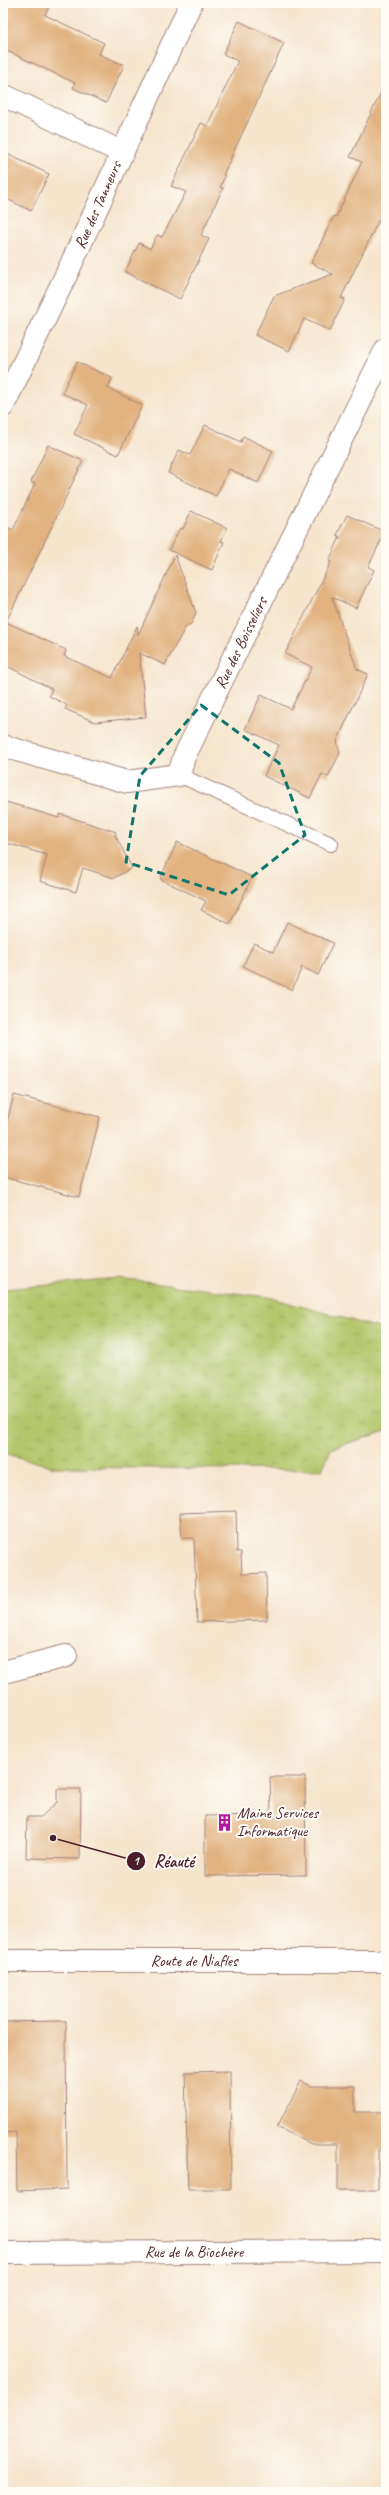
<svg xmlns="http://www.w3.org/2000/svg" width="389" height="2495" font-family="Caveat,sans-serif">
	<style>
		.grass { fill: url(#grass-tufts); stroke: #7e724a }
		.building { fill: #e2b280 }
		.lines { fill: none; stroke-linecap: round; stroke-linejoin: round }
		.lane-casing { stroke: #a0827c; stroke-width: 16 }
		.street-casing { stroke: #a0827c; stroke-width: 24 }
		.secondary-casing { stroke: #a0827c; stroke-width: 24 }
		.lane { stroke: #fff; stroke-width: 14 }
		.street { stroke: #fff; stroke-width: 22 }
		.secondary { stroke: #fff; stroke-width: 22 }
		.marked { fill: none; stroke: #0f766e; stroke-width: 3; stroke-dasharray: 8 5; stroke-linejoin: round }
		.labels { text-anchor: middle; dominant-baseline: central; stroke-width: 4; stroke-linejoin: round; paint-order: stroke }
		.street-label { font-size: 16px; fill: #4a1f2b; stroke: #fdfcf7 }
		.poi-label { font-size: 16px; fill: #4a1f2b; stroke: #fdfcf7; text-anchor: start }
		.leader { fill: none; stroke: #4a1f2b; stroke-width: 1.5 }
		.callout-dot { fill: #4a1f2b; stroke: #fdfcf7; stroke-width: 1.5 }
		.mark-label { font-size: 12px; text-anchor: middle; font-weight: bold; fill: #fff }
		.callout-label { font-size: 17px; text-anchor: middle; font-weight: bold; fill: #4a1f2b; stroke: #fdfcf7; stroke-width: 4; stroke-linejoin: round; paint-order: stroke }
	</style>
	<defs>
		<pattern id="grass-tufts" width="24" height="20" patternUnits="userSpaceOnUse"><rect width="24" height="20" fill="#b3c66a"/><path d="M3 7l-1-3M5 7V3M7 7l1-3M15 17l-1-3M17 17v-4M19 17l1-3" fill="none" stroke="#9baa5c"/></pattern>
	</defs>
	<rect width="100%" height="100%" fill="#fdfcf7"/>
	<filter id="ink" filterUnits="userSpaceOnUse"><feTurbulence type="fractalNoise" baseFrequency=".025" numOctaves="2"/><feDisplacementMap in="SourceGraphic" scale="8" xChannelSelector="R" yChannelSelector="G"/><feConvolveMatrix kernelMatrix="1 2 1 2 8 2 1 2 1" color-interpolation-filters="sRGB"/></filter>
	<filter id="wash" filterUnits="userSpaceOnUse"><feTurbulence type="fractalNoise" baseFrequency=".012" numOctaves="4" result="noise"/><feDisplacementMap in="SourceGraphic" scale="16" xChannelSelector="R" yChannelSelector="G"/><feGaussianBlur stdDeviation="0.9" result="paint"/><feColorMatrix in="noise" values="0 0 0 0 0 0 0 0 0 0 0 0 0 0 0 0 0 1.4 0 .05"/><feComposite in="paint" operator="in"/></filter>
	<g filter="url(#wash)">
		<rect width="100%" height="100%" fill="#f5e5cc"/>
		<path class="grass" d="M119 1279 268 1297 386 1330V1431L331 1449 322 1470 54 1467 3 1453V1289Z"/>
		<g id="blocks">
			<path class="building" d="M3 3H51L45 15 104 43 99 54 124 65 106 103 73 88 75 83 3 49Z
				M239 21 284 43 223 175 225 176 220 187 223 188 201 235 209 239 180 299 125 272 139 243 150 249 157 235 162 237 186 192 171 186 201 123 207 126 238 61 223 54Z
				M386 82V205L341 298 345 299 330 331 304 319 289 351 255 335 274 296 333 274 311 263 334 216 336 217 362 162 350 157Z
				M3 152 49 174 31 211 3 197Z
				M77 362 112 378 108 388 142 405 118 455 74 434 88 405 62 393Z
				M205 425 241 442 243 436 273 451 258 483 229 469 216 496 168 473 179 450 190 455Z
				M48 445 83 461 6 622 66 650 64 656 112 678 137 626 138 635 175 555 196 613 191 624 186 626 165 665 139 653 146 717 95 722 65 709 67 705 49 696 52 689 3 664V525L13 530 35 484 31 482Z
				M191 511 227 528 221 541 224 542 212 570 169 550 180 528 183 529Z
				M347 515 385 532 368 567 374 570 356 608 332 597 357 669 368 674 337 741 340 753 328 777 322 774 310 798 264 776 279 745 245 729 261 695 291 709 312 667 285 654 331 562 329 561 340 537 337 535Z
				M3 801 59 818 60 814 116 832 115 835 132 868 114 878 83 868 76 892 40 881 47 855 3 842Z
				M177 842 252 877 230 924 201 910 206 901 160 879Z
				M287 922 333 943 318 975 302 967 292 990 243 966 254 943 273 952Z
				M14 1095 100 1117 79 1197 3 1177V1137Z
				M236 1511 237 1552H241L242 1574 266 1573 267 1620 197 1622 194 1538H182L180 1513Z
				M270 1777H305L306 1875 205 1876V1816L271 1815Z
				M57 1789H81L80 1859 26 1858 27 1817H41L57 1802Z
				M66 2021 67 2189 17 2191 16 2132 3 2133V2022Z
				M230 2071 231 2189H188L185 2072Z
				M301 2081 311 2086H355V2112H386V2150H378V2190H338V2144H311L277 2127Z"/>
		</g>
	</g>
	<g filter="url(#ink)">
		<use href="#blocks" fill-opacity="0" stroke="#a0827c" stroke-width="1"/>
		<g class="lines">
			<defs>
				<path id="lane" d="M179 775 331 844"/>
				<path id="street" d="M3 95 121 152
					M3 406 67 273 191 3
					M3 746 127 782 179 775 184 757 386 349
					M3 1672 66 1656
					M3 2253 386 2251"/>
				<path id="secondary" d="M3 1961H386"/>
			</defs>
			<use href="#lane" class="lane-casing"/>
			<use href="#street" class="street-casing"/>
			<use href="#secondary" class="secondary-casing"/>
			<use href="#lane" class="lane"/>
			<use href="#street" class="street"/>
			<use href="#secondary" class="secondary"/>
		</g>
	</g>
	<path class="marked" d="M201 705 279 763 305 835 229 895 126 862 140 776Z"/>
	<defs>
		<symbol id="building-bare" viewBox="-9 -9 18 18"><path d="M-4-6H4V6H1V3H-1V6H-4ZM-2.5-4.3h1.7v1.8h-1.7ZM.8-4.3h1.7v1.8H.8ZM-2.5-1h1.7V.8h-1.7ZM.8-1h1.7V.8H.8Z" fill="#b5179e" stroke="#fdfcf7" stroke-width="2.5" paint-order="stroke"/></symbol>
	</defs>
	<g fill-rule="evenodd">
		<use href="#building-bare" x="212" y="1810" width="25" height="25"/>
	</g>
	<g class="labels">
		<g class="street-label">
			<text transform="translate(98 205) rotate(-66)">Rue des Tanneurs</text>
			<text transform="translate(241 643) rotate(-64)">Rue des Boisseliers</text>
			<text x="194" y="1961">Route de Niafles</text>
			<text x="194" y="2252">Rue de la Biochère</text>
		</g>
		<g class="poi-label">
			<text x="237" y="1813">Maine Services<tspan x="237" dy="18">Informatique</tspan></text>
		</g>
	</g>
	<path class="leader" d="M53 1838L136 1861"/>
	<g class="callout-dot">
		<circle cx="53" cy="1838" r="4"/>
		<circle cx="136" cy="1861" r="10"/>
	</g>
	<g class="mark-label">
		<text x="136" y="1865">1</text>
	</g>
	<g class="callout-label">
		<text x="174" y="1867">Réauté</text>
	</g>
	<rect width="389" height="2495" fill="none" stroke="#fdfcf7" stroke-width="16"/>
</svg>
